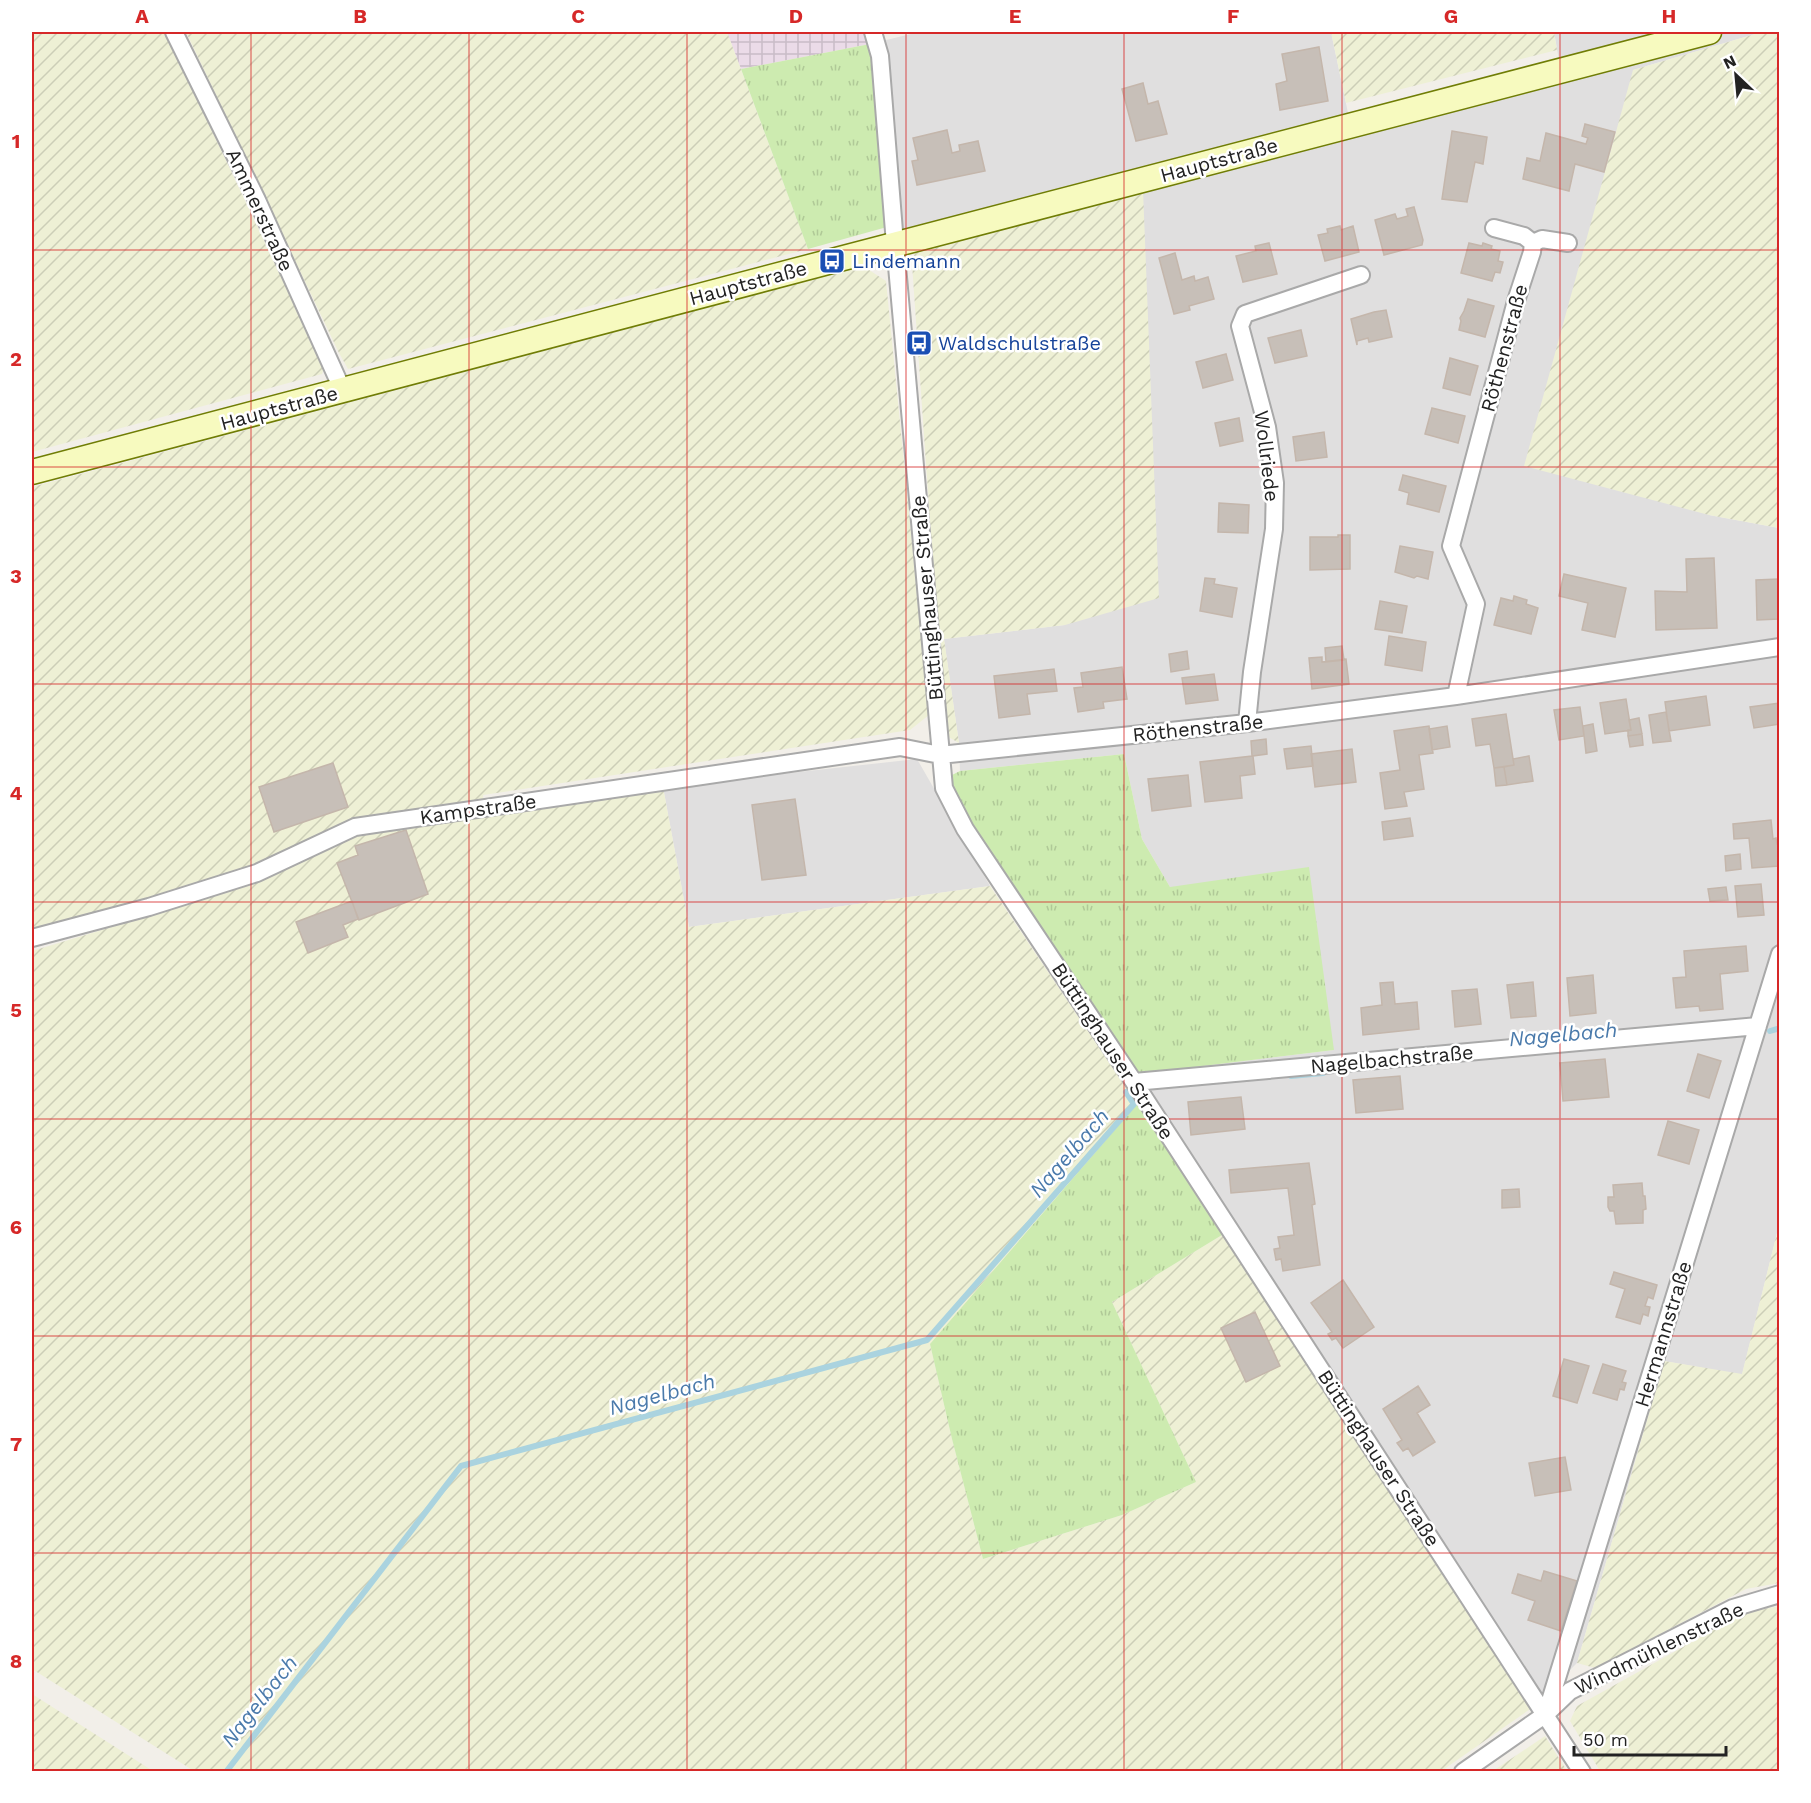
<svg xmlns="http://www.w3.org/2000/svg" width="1811" height="1803" font-family="'Work Sans',sans-serif">
	<style>
		.residential { fill: #e0dfdf }
		.industrial { fill: url(#industrial-grid) }
		.farmland { fill: url(#farmland-furrows) }
		.grass { fill: url(#grass-tufts) }
		.lines { fill: none; stroke-linecap: round; stroke-linejoin: round }
		.stream { stroke: #aad3df; stroke-width: 6 }
		.building { fill: #c7bfb8; stroke: #c4b6ab; stroke-width: 1.5 }
		.minor-casing { stroke: #a9a9a9; stroke-width: 20 }
		.secondary-casing { stroke: #707d05; stroke-width: 27 }
		.minor { stroke: #fff; stroke-width: 16 }
		.secondary { stroke: #f7fabf; stroke-width: 24 }
		.grid { fill: none; stroke: #d62828; stroke-width: 1.5; stroke-opacity: 0.55 }
		.labels { text-anchor: middle; dominant-baseline: central; stroke-width: 5; stroke-linejoin: round; paint-order: stroke }
		.street-label { font-size: 20px; fill: #222; stroke: #fff }
		.transit-label { font-size: 20px; fill: #164399; stroke: #fff; text-anchor: start }
		.water-label { font-size: 21px; font-style: italic; fill: #4a7aab; stroke: #fff }
		.neatline { fill: none; stroke: #d62828; stroke-width: 2 }
		.grid-label { font-size: 20px; text-anchor: middle; font-weight: bold; fill: #d62828 }
	</style>
	<defs>
		<pattern id="industrial-grid" width="8" height="8" patternUnits="userSpaceOnUse" patternTransform="scale(1.5)"><rect width="8" height="8" fill="#ebdbe8"/><path d="M0 4h8M4 0v8" fill="none" stroke="#c9bcc7"/></pattern>
		<pattern id="farmland-furrows" width="10" height="10" patternUnits="userSpaceOnUse" patternTransform="scale(1.5)"><rect width="10" height="10" fill="#eef0d5"/><path d="M-1 1l2-2M0 10L10 0M9 11l2-2" fill="none" stroke="#ccceb7"/></pattern>
		<pattern id="grass-tufts" width="24" height="20" patternUnits="userSpaceOnUse" patternTransform="scale(1.5)"><rect width="24" height="20" fill="#cdebb0"/><path d="M3 7l-1-3M5 7V3M7 7l1-3M15 17l-1-3M17 17v-4M19 17l1-3" fill="none" stroke="#b0c997"/></pattern>
	</defs>
	<rect width="100%" height="100%" fill="#f2efe9"/>
	<path class="residential" d="M919 32H1331L1348 113 1559 60 1554 32H1762L1633 70 1709 515 1779 528V1225L1742 1375 1664 1361 1577 1663 1533 1707 1118 1076 1334 1050 1170 887 1142 839 1124 754 960 771 959 743 944 639 1065 625 916 248 887 227 870 44Z
		M917 759 990 886 689 927 663 787Z"/>
	<path class="industrial" d="M727 32H867L870 44 741 69Z"/>
	<path class="farmland" d="M32 32H165L324 367 322 374 32 452Z
		M186 32H727L808 249 348 369 339 353Z
		M1331 32H1554L1557 50 1346 103Z
		M1762 32H1780L1779 528 1709 515 1524 466 1633 70Z
		M1143 190 1159 598 1065 625 944 639 959 743 945 735 912 264 916 248Z
		M863 266 886 281 929 715 910 730 483 795 485 815 663 787 689 927 990 886 1137 1104 930 1344 952 1439 983 1559 1122 1515 1196 1482 1112 1302 1222 1235 1533 1707 1440 1772 194 1771 32 1669V951L255 884 259 865 147 901 32 931V487Z
		M1779 1225V1583L1746 1589 1595 1668 1577 1663 1664 1361 1742 1374Z
		M1779 1606V1771H1600L1570 1721 1577 1706 1744 1613Z
		M32 1694 153 1771H32Z
		M1545 1736 1567 1771H1493Z"/>
	<path class="grass" d="M870 44 887 227 808 249 741 69Z
		M1124 754 1142 839 1170 887 1309 867 1334 1050 1138 1074 957 803 950 776 960 771Z
		M1137 1104 1222 1235 1112 1302 1196 1482 1122 1515 983 1559 952 1439 930 1344Z"/>
	<g class="lines">
		<path class="stream" d="M1770 1031 1780 1028
			M1291 1076 1323 1073
			M226 1772 461 1466 927 1340 1134 1104 1126 1092"/>
	</g>
	<path class="building" d="M1319 47 1328 101 1280 110 1276 84 1287 81 1282 54Z
		M1143 83 1148 104 1158 101 1167 134 1136 141 1122 89Z
		M1585 124 1615 132 1604 172 1575 164 1569 191 1523 179 1527 158 1540 161 1546 133 1586 144 1588 138 1582 136Z
		M947 130 952 153 960 151 959 145 978 141 985 171 917 185 912 161 918 160 913 138Z
		M1452 131 1487 137 1483 164 1475 162 1467 202 1442 199Z
		M1414 207 1423 240 1422 245 1384 255 1375 220 1395 214 1397 219 1408 216 1406 209Z
		M1340 226 1341 230 1353 226 1359 252 1325 261 1318 235 1328 233 1327 229Z
		M1269 243 1277 274 1243 282 1236 256 1256 251 1255 246Z
		M1469 243 1482 246 1483 243 1492 246 1491 249 1500 251 1498 261 1503 262 1500 273 1495 272 1492 281 1461 273Z
		M1175 253 1182 280 1194 276 1195 281 1208 277 1214 299 1189 306 1190 310 1174 314 1159 258Z
		M1468 299 1494 306 1485 337 1459 330 1461 321 1460 318 1464 311Z
		M1386 310 1392 337 1369 342 1368 338 1357 341V345L1351 319 1374 312Z
		M1301 330 1307 356 1275 363 1268 338Z
		M1226 354 1233 380 1203 388 1196 362Z
		M1450 358 1478 366 1470 395 1443 388Z
		M1432 408 1465 416 1458 443 1425 434Z
		M1239 418 1243 441 1220 446 1215 423Z
		M1324 432 1327 457 1296 461 1293 437Z
		M1403 475 1446 486 1439 512 1407 504 1409 493 1399 490Z
		M1219 503 1249 505 1248 533 1218 532Z
		M1338 535H1350V569L1310 570V537H1338Z
		M1400 546 1433 552 1428 579 1417 576 1414 578 1395 572Z
		M1714 558 1717 628 1656 630 1655 591 1687 592 1686 559Z
		M1564 574 1626 588 1615 637 1582 630 1588 603 1559 596Z
		M1205 578 1215 579 1214 584 1237 588 1232 617 1200 611Z
		M1778 579 1779 619 1757 620 1756 580Z
		M1514 596 1527 600 1526 604 1538 608 1531 634 1494 625 1501 598 1513 601Z
		M1380 601 1407 606 1402 633 1375 629Z
		M1389 636 1426 642 1422 671 1385 665Z
		M1342 646 1344 660 1326 662 1325 648Z
		M1187 651 1189 669 1171 672 1169 654Z
		M1322 657V662L1346 659 1349 684 1312 689 1309 658Z
		M1122 667 1127 699 1103 702 1104 708 1078 712 1074 688 1083 687 1081 673Z
		M1054 669 1057 691 1027 694 1030 714 999 718 994 676Z
		M1214 674 1218 700 1186 704 1182 678Z
		M1706 696 1710 725 1669 731 1665 702Z
		M1626 699 1631 730 1605 734 1600 703Z
		M1780 703V724L1754 728 1750 707Z
		M1580 707 1584 736 1559 740 1554 710Z
		M1666 712 1671 741 1653 743 1649 715Z
		M1506 714 1514 765 1494 768 1490 744 1476 746 1472 719Z
		M1639 718 1642 734 1628 736V730H1631L1629 720Z
		M1593 724 1597 751 1586 753 1583 726Z
		M1429 726 1433 753 1419 755 1424 789 1404 792 1407 806 1385 809 1380 773 1400 770 1394 731Z
		M1447 726 1450 747 1432 750 1429 729Z
		M1642 734 1643 745 1630 747 1628 736Z
		M1266 739 1267 754 1253 756 1255 774 1240 776 1242 798 1205 802 1200 762 1252 756 1251 741Z
		M1311 746 1313 766 1287 769 1284 749Z
		M1352 749 1356 782 1315 787 1311 754Z
		M1529 756 1533 781 1507 785 1504 767 1514 765 1513 759Z
		M333 763 348 807 274 832 259 787Z
		M1504 767 1507 785 1496 786 1494 768Z
		M1188 775 1191 806 1152 811 1148 779Z
		M795 799 806 875 762 880 752 805Z
		M1410 818 1413 836 1384 840 1382 822Z
		M1771 820 1773 839 1776 838 1777 844H1780V853L1778 854 1779 866 1752 868 1749 838 1734 839 1733 824Z
		M406 830 428 894 359 920 337 863 358 855 355 846Z
		M1740 854 1741 869 1726 871 1725 856Z
		M1761 884 1764 915 1738 917 1735 886Z
		M1726 887 1728 900 1710 901 1708 889Z
		M352 901 358 919 343 925 348 937 308 953 296 922Z
		M1746 946 1748 971 1720 974 1723 1009 1700 1011 1699 1006 1676 1008 1673 978 1686 977 1684 951Z
		M1593 975 1596 1013 1570 1016 1567 978Z
		M1393 982 1395 1004 1417 1002 1419 1029 1363 1035 1361 1008 1382 1005 1380 983Z
		M1533 982 1536 1016 1511 1018 1507 985Z
		M1477 989 1481 1024 1455 1027 1452 991Z
		M1698 1054 1721 1061 1709 1098 1687 1091Z
		M1605 1059 1609 1097 1563 1101 1560 1063Z
		M1400 1076 1403 1109 1356 1113 1353 1080Z
		M1241 1097 1245 1129 1191 1135 1188 1102Z
		M1668 1121 1699 1130 1689 1164 1658 1155Z
		M1309 1163 1315 1204 1312 1205 1320 1265 1283 1271 1281 1259 1276 1260 1274 1249 1280 1248 1278 1237 1294 1235 1288 1188 1231 1193 1229 1170Z
		M1642 1183 1643 1196H1645L1646 1209 1643 1210V1223L1616 1224 1614 1211H1610L1608 1207V1197H1614L1613 1185Z
		M1519 1189 1520 1207 1502 1208V1190Z
		M1614 1272 1657 1285 1653 1299 1648 1297 1645 1306 1650 1307 1648 1316 1643 1314 1640 1324 1616 1317 1625 1289 1610 1284Z
		M1343 1280 1374 1327 1343 1348 1336 1338 1332 1340 1328 1334 1332 1332 1311 1303Z
		M1255 1312 1280 1366 1246 1382 1221 1328Z
		M1564 1359 1589 1366 1577 1403 1553 1396Z
		M1603 1364 1626 1371 1622 1382 1626 1383 1624 1390 1620 1389 1617 1400 1593 1393Z
		M1418 1386 1430 1405 1417 1413 1435 1442 1413 1456 1408 1448 1403 1451 1397 1443 1402 1440 1383 1409Z
		M1565 1457 1571 1490 1535 1496 1529 1463Z
		M1544 1571 1577 1581 1561 1631 1528 1620 1535 1601 1512 1593 1518 1574 1541 1581Z"/>
	<g class="lines">
		<defs>
			<path id="minor" d="M174 32 257 200 343 391
				M873 32 880 56 895 244 944 788 965 829 1134 1082 1582 1772
				M1533 243 1542 239 1568 243
				M1456 696 1476 604 1451 546 1516 301 1532 252 1533 243 1524 236 1494 228
				M1247 723 1252 672 1274 529 1275 483 1267 427 1240 326 1245 314 1361 275
				M32 938 149 907 257 873 355 827 900 747 940 755 1247 723 1456 696 1780 647
				M1134 1082 1758 1026
				M1546 1714 1780 954
				M1463 1772 1546 1714 1570 1691 1733 1608 1780 1594"/>
			<path id="secondary" d="M32 472 832 261 1709 32"/>
		</defs>
		<use href="#minor" class="minor-casing"/>
		<use href="#secondary" class="secondary-casing"/>
		<use href="#minor" class="minor"/>
		<use href="#secondary" class="secondary"/>
	</g>
	<path class="grid" d="M251 32V1772M469 32V1772M687 32V1772M906 32V1772M1124 32V1772M1342 32V1772M1560 32V1772M32 250H1780M32 467H1780M32 684H1780M32 902H1780M32 1119H1780M32 1336H1780M32 1553H1780"/>
	<defs>
		<symbol id="bus-square" viewBox="-11 -11 22 22"><rect x="-9" y="-9" width="18" height="18" rx="4" fill="#1a4fb4" stroke="#fff"/><path d="M-5-6H5V4H4V6H2V4H-2V6H-4V4H-5ZM-3.5-4V0h7V-4ZM-3.5 1.2v1.5H-2V1.2ZM2 1.2v1.5H3.5V1.2Z" fill="#fff"/></symbol>
	</defs>
	<g fill-rule="evenodd">
		<use href="#bus-square" x="817" y="246" width="30" height="30"/>
		<use href="#bus-square" x="904" y="328" width="30" height="30"/>
	</g>
	<g class="labels">
		<g class="street-label">
			<text transform="translate(1219 160) rotate(-15)">Hauptstraße</text>
			<text transform="translate(260 210) rotate(65)">Ammerstraße</text>
			<text transform="translate(748 283) rotate(-15)">Hauptstraße</text>
			<text transform="translate(1504 348) rotate(-75)">Röthenstraße</text>
			<text transform="translate(279 408) rotate(-15)">Hauptstraße</text>
			<text transform="translate(1267 456) rotate(83)">Wollriede</text>
			<text transform="translate(927 598) rotate(-95)">Büttinghauser Straße</text>
			<text transform="translate(1198 728) rotate(-6)">Röthenstraße</text>
			<text transform="translate(478 809) rotate(-8)">Kampstraße</text>
			<text transform="translate(1113 1051) rotate(57)">Büttinghauser Straße</text>
			<text transform="translate(1392 1059) rotate(-5)">Nagelbachstraße</text>
			<text transform="translate(1663 1334) rotate(-73)">Hermannstraße</text>
			<text transform="translate(1379 1458) rotate(57)">Büttinghauser Straße</text>
			<text transform="translate(1659 1648) rotate(-26)">Windmühlenstraße</text>
		</g>
		<g class="transit-label">
			<text x="852" y="261">Lindemann</text>
			<text x="938" y="343">Waldschulstraße</text>
		</g>
		<g class="water-label">
			<text transform="translate(1563 1034) rotate(-5)">Nagelbach</text>
			<text transform="translate(1069 1153) rotate(-49)">Nagelbach</text>
			<text transform="translate(662 1394) rotate(-15)">Nagelbach</text>
			<text transform="translate(259 1701) rotate(-52)">Nagelbach</text>
		</g>
	</g>
	<rect width="1811" height="1803" fill="none" stroke="#ffffff" stroke-width="66"/>
	<g transform="translate(1736 75) rotate(334)" stroke="#ffffff" stroke-width="4.5" paint-order="stroke">
	<path d="M0-4.5L10 22L0 15L-10 22Z" fill="#222222"/>
	<text y="-9" font-size="16" font-weight="bold" text-anchor="middle" fill="#222222">N</text>
	</g>
	<path d="M1574 1746v9h152v-9" fill="none" stroke="#222222" stroke-width="3"/>
	<text x="1583" y="1746" font-size="18" fill="#222222" stroke="#ffffff" stroke-width="4.5" paint-order="stroke">50 m</text>
	<rect x="33" y="33" width="1745" height="1737" class="neatline"/>
	<g class="grid-label">
		<text x="142" y="23">A</text>
		<text x="360" y="23">B</text>
		<text x="578" y="23">C</text>
		<text x="796" y="23">D</text>
		<text x="1015" y="23">E</text>
		<text x="1233" y="23">F</text>
		<text x="1451" y="23">G</text>
		<text x="1669" y="23">H</text>
		<text x="16" y="148">1</text>
		<text x="16" y="366">2</text>
		<text x="16" y="583">3</text>
		<text x="16" y="800">4</text>
		<text x="16" y="1017">5</text>
		<text x="16" y="1234">6</text>
		<text x="16" y="1451">7</text>
		<text x="16" y="1668">8</text>
	</g>
</svg>
